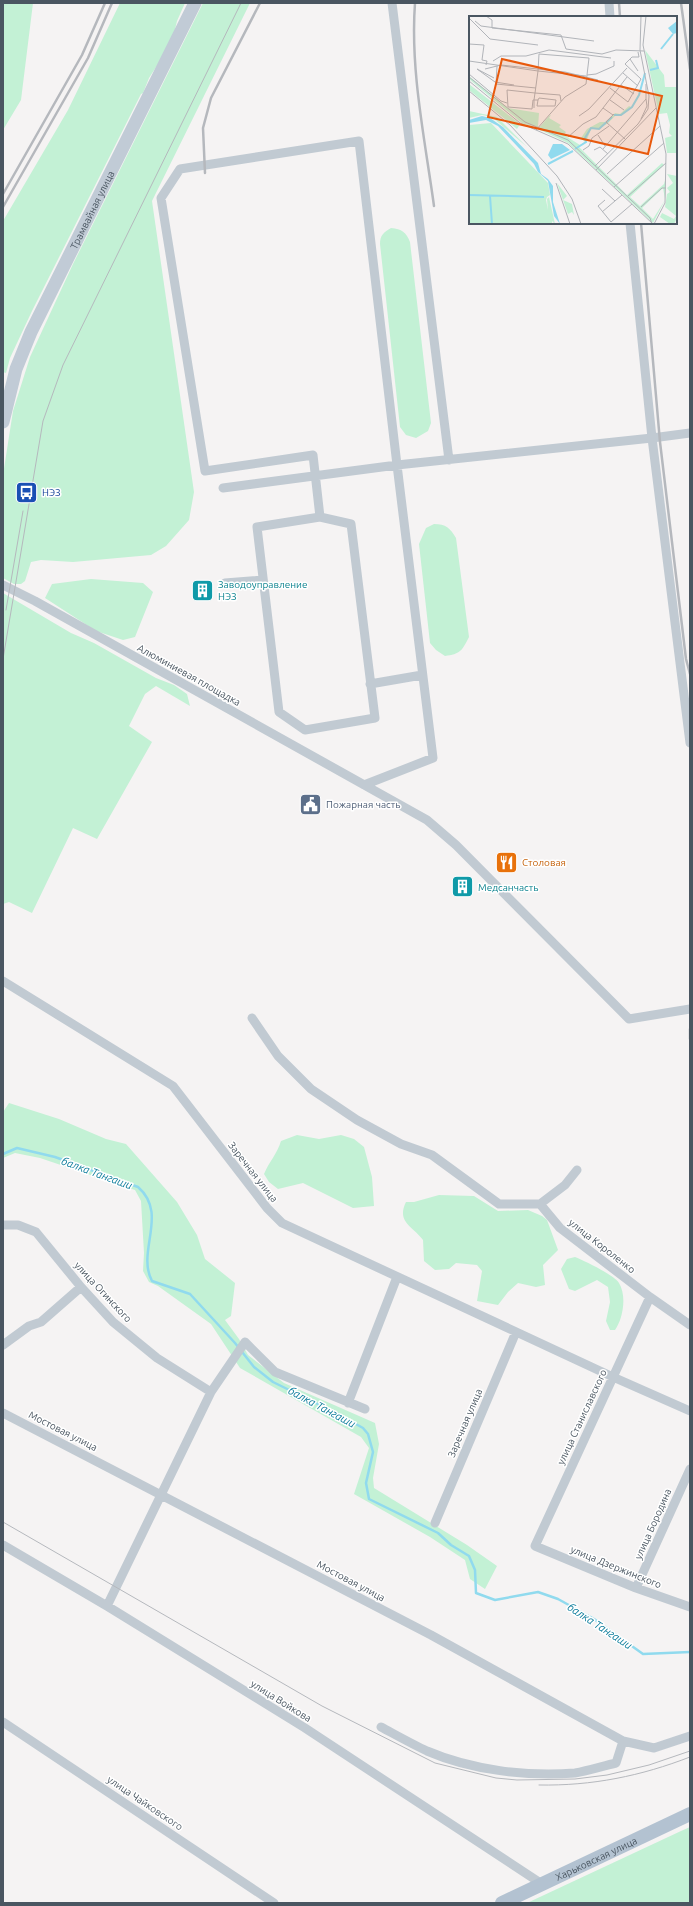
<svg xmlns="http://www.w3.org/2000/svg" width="693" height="1906" font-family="Ubuntu,sans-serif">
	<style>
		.green { fill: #c3f1d5 }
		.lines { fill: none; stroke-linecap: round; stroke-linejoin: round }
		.stream { stroke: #90daee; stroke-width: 2.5 }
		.street { stroke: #c1cad2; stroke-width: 9 }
		.secondary { stroke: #c1cbd6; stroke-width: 13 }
		.primary { stroke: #b3c2d1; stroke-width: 14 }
		.tram { stroke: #b5b8bd; stroke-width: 1 }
		.rail { stroke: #b5b8bd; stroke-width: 2.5 }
		.labels { text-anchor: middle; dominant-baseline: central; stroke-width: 3; stroke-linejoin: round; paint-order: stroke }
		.street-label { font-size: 10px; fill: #4a5661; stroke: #fff }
		.transit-label { font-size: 10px; fill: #164399; stroke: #fff; text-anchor: start }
		.culture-label { font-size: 10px; fill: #0d838f; stroke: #fff; text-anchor: start }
		.service-label { font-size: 10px; fill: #4e5e75; stroke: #fff; text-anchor: start }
		.food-label { font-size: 10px; fill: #c56008; stroke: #fff; text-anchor: start }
		.water-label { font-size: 11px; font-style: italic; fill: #0c7c9b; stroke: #fff }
		.inset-river { fill: none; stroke: #90daee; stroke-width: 2 }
		.inset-road { fill: none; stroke: #b1b4b9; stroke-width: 1 }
		.view { fill: #e8590c; fill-opacity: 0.15; stroke: #e8590c; stroke-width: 2 }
		.inset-edge { fill: none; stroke: #4a5661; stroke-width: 2 }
	</style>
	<rect width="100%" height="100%" fill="#f5f3f3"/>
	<path class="green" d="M3 3H33L21 100 3 130Z
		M120 3H185L177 21 172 42 149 78 143 93 141 94 32 311 10 358 6 373 3 372V221L68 110Z
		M203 3H250L152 201 194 492 189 520 166 546 151 555 73 562 41 560 31 562 25 581 21 584H14L3 578V475L13 411 30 357 73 264Z
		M391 228C402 229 406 232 410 242L431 423 428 431 416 438 406 435 400 427 380 244C380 235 384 232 391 228Z
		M434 524C446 524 450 528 456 538L469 637C462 651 460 654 445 656L436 650 430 643 419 544 426 528Z
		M91 579 143 583 153 592 135 637 123 640 96 631 45 598 52 584Z
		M3 593 71 633 94 643 156 678 174 685 187 694 190 706 156 686 145 694 129 726 152 742 97 839 73 828 32 913 9 902 3 904Z
		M9 1103 59 1119 106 1139 126 1144 177 1202 197 1235 205 1259 235 1283 231 1316 225 1320 239 1339 248 1355 284 1383 375 1423 379 1444 373 1478 374 1488 467 1545 497 1566 485 1589 470 1579 465 1560 430 1537 354 1494 369 1448 361 1437 240 1368 211 1324 158 1286 149 1282 143 1271 144 1253 141 1201 135 1190 40 1158 15 1153 3 1158V1112Z
		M297 1135 319 1139 341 1135 354 1139 364 1147 372 1177 374 1206 353 1208 303 1183 278 1189 269 1182 264 1174C269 1162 277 1154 281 1141Z
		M439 1195 474 1196 498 1211 528 1210 542 1216 547 1220 558 1250 543 1265 545 1285 536 1287 518 1283 508 1292 498 1305 477 1301 482 1271 477 1265 456 1263 449 1269 435 1270 424 1261 423 1240C413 1226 396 1222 406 1202H414Z
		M575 1257C585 1261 614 1275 619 1283 627 1296 623 1319 615 1330H610L606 1321 610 1302 608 1287 597 1280 575 1291 569 1289 561 1269 567 1259Z
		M690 1827V1903H527L681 1831Z"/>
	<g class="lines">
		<path class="stream" d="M3 1154 17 1148 55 1157 138 1187C169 1214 136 1251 152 1281L190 1294 235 1343 254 1367 273 1382 336 1413 363 1428 368 1434 373 1452 366 1483 369 1499 438 1533 451 1545 469 1556 475 1570 476 1593 495 1600 538 1592 558 1599 594 1619 643 1654 690 1652"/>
		<path class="street" d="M392 3 449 460
			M609 3 610 17
			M630 223 652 438 690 433
			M223 488 397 465 359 141 180 169 161 198 205 471 313 455 320 517 257 527 279 712 305 730 375 718 351 524 320 517
			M225 583 263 580
			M3 585 35 601 427 820 456 845 629 1019 690 1009
			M370 684 422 675
			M364 785 433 758 397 465 652 438 690 743
			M3 981 173 1086 267 1208 282 1223 613 1377 690 1411
			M252 1018 278 1056 311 1089 357 1120 401 1144 432 1155 499 1204H540L560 1228 650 1297 690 1325
			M540 1204 565 1185 577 1170
			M3 1225H18L36 1232 81 1287 113 1322 157 1358 211 1392
			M650 1297 535 1546 636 1588 690 1607
			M3 1345 29 1326 41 1322 81 1287
			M348 1403 397 1277
			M3 1413 431 1635 623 1741 654 1748 690 1736
			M435 1523 516 1332
			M3 1545 107 1606 305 1728 542 1884
			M636 1588 690 1469
			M107 1606 211 1392 245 1342 275 1372 365 1409
			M3 1722 274 1903
			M381 1727C396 1735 412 1744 427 1751 471 1770 528 1777 575 1773 588 1771 603 1766 616 1763L623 1741"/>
		<path class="secondary" id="s1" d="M3 422 16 369 31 332 195 3"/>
		<path class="primary" id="s2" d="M502 1903 690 1814"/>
		<path class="tram" d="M6 610 23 511
			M3 659 43 421 63 365 241 3
			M3 1522 322 1706 435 1763 496 1778 517 1780 575 1779 607 1775 649 1765 690 1751
			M539 1785C592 1786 641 1776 690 1757"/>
		<path class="rail" d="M415 3C410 70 425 140 434 206
			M619 3 620 17
			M681 3 690 69
			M205 173 203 128 211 98 260 3
			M3 194 82 55 105 3
			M3 207 88 58 112 3
			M641 223 660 442 686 659 690 674
			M690 1029V1039"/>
	</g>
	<defs>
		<symbol id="bus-square" viewBox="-11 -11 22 22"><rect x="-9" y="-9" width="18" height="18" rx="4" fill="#1a4fb4" stroke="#fff"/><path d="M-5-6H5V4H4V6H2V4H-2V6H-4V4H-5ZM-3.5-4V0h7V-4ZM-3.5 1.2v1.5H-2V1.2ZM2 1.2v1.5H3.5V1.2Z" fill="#fff"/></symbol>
		<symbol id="building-square" viewBox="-11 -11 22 22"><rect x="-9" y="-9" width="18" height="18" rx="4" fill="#0f9aa8" stroke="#fff"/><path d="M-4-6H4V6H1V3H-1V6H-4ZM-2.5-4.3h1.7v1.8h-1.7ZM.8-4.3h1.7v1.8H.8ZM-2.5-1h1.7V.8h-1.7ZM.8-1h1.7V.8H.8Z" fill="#fff"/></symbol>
		<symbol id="civic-square" viewBox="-11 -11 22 22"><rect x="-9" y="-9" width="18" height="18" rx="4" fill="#5c6f8a" stroke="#fff"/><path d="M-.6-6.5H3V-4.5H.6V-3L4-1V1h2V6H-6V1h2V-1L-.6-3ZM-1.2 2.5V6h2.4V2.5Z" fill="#fff"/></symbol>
		<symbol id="restaurant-square" viewBox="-11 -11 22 22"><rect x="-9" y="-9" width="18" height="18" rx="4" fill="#e8710a" stroke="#fff"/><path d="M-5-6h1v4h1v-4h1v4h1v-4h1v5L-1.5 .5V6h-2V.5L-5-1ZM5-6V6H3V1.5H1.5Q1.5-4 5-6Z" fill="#fff"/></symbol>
	</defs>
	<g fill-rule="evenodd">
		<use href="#bus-square" x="14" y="480" width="25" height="25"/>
		<use href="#building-square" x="190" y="578" width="25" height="25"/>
		<use href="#civic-square" x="298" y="792" width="25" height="25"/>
		<use href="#restaurant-square" x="494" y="850" width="25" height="25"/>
		<use href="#building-square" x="450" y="874" width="25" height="25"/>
	</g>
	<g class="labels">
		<g class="street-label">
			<text stroke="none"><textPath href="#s1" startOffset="231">Трамвайная улица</textPath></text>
			<text transform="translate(189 675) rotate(29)">Алюминиевая площадка</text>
			<text transform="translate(253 1172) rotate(52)">Заречная улица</text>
			<text transform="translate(602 1246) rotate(38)">улица Короленко</text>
			<text transform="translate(103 1292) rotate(47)">улица Огинского</text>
			<text transform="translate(582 1417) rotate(-65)">улица Станиславского</text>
			<text transform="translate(465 1423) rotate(-67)">Заречная улица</text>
			<text transform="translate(63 1431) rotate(27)">Мостовая улица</text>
			<text transform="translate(653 1524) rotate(-66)">улица Бородина</text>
			<text transform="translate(616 1567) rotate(22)">улица Дзержинского</text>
			<text transform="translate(351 1581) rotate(28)">Мостовая улица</text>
			<text transform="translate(281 1701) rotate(32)">улица Войкова</text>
			<text transform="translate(145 1803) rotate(34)">улица Чайковского</text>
			<text stroke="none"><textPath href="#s2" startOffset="104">Харьковская улица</textPath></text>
		</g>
		<g class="transit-label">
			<text x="42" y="492">НЭЗ</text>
		</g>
		<g class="culture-label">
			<text x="218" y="584">Заводоуправление<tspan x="218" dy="12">НЭЗ</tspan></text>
			<text x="478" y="887">Медсанчасть</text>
		</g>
		<g class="service-label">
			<text x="326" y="804">Пожарная часть</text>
		</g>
		<g class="food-label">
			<text x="522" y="862">Столовая</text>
		</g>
		<g class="water-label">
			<text transform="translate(97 1173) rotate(20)">балка Тангаши</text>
			<text transform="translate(322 1407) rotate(28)">балка Тангаши</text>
			<text transform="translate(600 1626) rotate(33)">балка Тангаши</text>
		</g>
	</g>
	<g transform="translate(469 16)">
		<rect width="208" height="208" fill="#f5f3f3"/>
		<path d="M176 34 195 59 196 71H208V137H198L196 122 203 120 200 117 201 109 198 97 190 98ZM0 60 39 92 70 97 69 111 54 108 0 63ZM0 68 51 108 48 113 0 74ZM160 90 162 91 151 100 147 99 139 107 130 113H122L117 126 110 131 158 179 193 147 195 149 161 181 171 190 195 168 197 161 196 183 194 172 173 192 184 203 196 184 184 207 99 127 69 113 80 100 82 99 80 102 92 109 90 111 97 116 95 119 111 129 116 126 112 122 118 113 131 106H138L146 97 151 98ZM0 95 28 101 58 131 23 101 13 99 0 102ZM22 107 79 167 81 179 78 181 77 184 79 194 78 183 80 181 86 208 83 205V208H0V109ZM208 155V202L205 208H201L191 201 193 197 205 203 207 200 196 191 198 178 201 176 198 172 204 167 198 158 208 160ZM88 167 98 180 94 184 103 188 105 199 103 196 99 198Z" fill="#c3f1d5"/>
		<path d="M208 5V17L204 18 199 12ZM13 100 21 102 34 111 69 147 72 158 79 163 84 170V186L91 208 85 200 79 165 69 156 65 148 29 110 17 104 0 107V104ZM84 128H93L101 134 82 143 79 139Z" fill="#90daee"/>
		<path class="inset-river" d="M192 33 204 18M181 54 189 52 187 44M145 99H152L163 91 170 79 176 57M106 133 117 126 116 122 122 112 130 113 143 101M79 148 104 135M0 179 75 181M21 180 23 208"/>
		<path class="inset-road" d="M17 0 23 4V12L92 19 97 33 133 38 147 34 175 35M177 0 174 29 197 138 196 187 185 208M0 2 21 23 69 29M6 5 12 10 125 25M0 28 15 29 13 44 18 45 17 49M161 43 169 55M0 45 69 55 70 38 120 42 118 59M24 45 32 40H57L80 34 142 42M28 50 27 68 67 72M16 53 32 49 96 56 129 64M154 57 169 70M0 58 32 85 38 87M0 61 56 106 99 124 181 202 183 208M25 62 8 53 26 66 45 69M0 65 51 107 99 128 184 208M152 69 165 78M141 72 159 86 172 63 156 48 163 41H170L169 36M0 75 41 109 88 160 103 183 112 208M141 84 155 94M92 85 91 79 66 77 69 55 117 60M65 92V84L66 77 38 74 39 91 63 93 64 84H69L68 90H86L87 84 70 82 69 84M134 92 144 99M145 98 137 106 156 123M110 100 120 93 158 52M172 103 178 90 177 83M67 114 96 81 117 68 118 59 127 58 145 50V45M129 119 136 130M99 121 114 108 127 101 158 61M134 133 177 83V68M114 134 120 130 123 122 140 110M125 134 131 131 139 138M126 150 169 108 179 93 180 80 171 34 172 0M127 154 187 92M138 158 191 110M87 167 101 208M145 171 195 127M133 173 146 185M159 180 197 147M136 184 129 190 142 206 163 188M172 191 193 172H197M133 196 153 179"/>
		<path class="view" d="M33 43 193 80 179 138 19 101Z"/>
		<rect width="208" height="208" class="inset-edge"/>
	</g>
	<rect width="693" height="1906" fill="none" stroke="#4a5661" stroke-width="8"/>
</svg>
